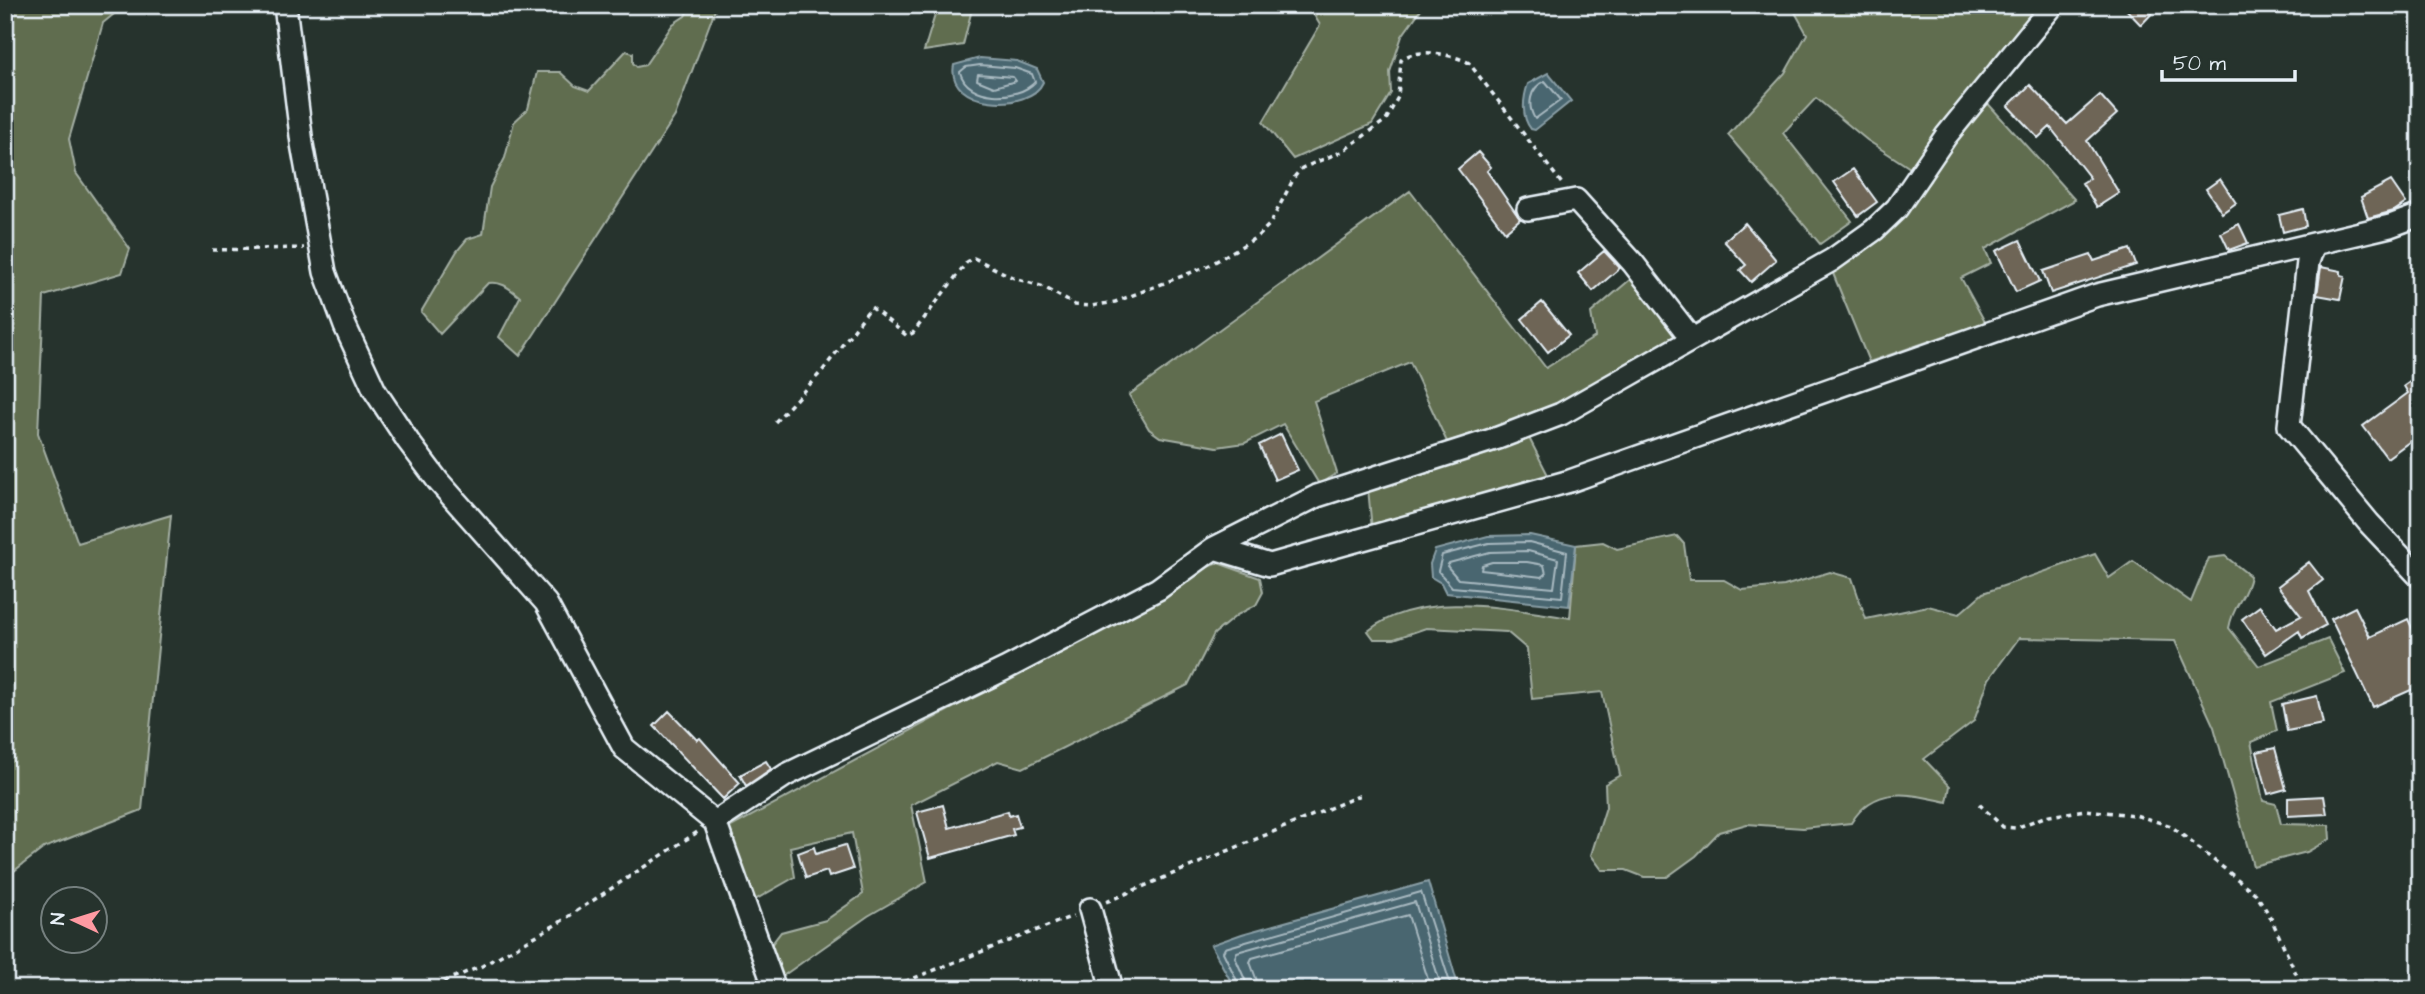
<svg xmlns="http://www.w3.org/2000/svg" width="2425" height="994" font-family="'Architects Daughter',sans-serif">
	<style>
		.green { fill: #616d4f; stroke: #a4afa4; stroke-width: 2 }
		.water { fill: #49666f; stroke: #899ea6; stroke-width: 2 }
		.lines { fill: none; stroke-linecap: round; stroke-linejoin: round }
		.shore { stroke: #a8b9c1; stroke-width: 2 }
		.building { fill: #6e6557; stroke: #e8f1f8; stroke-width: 2 }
		.street-casing { stroke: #e8f1f8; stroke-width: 26 }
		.path { stroke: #e8f1f8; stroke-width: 3.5; stroke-dasharray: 5 5; stroke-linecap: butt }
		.street { stroke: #26332d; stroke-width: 21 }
	</style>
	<rect width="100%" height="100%" fill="#26332d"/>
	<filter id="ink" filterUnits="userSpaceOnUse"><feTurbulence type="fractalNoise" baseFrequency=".0143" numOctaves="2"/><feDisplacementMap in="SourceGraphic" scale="14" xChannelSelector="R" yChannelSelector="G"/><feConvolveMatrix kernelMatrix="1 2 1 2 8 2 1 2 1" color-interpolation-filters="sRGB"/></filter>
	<g filter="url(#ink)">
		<path class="green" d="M5 5H125L103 23 69 139 76 173 130 249 122 273 44 296 38 433 78 543 171 515 142 810 44 848 5 878Z
			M691 5H724L716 7 675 116 520 356 499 337 520 297C509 288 502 281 488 283L440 334 421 312 457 251 467 239 483 234 490 187 505 158 514 122 528 109 537 72H560L575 86 589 91 626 51 633 53V63L637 67 645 65 673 24 685 16Z
			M938 5H973L963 45 924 51Z
			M1308 5H1424L1402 36 1390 72 1391 93 1372 124 1293 159 1263 122 1320 25Z
			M1791 5H2042L1974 88 2075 200 1985 249 1991 263 1961 278 1985 322 1869 362 1832 271 1899 219 1930 181 1867 140 1816 98 1783 133 1852 221 1820 244 1728 135 1785 73 1807 34Z
			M1410 191 1546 368 1595 337 1591 313 1632 278 1678 334 1555 408 1447 442 1410 362 1314 401 1337 473 1319 484 1283 424 1245 443 1217 447 1160 437 1149 429 1129 395Z
			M1527 434 1549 477 1372 530 1368 488Z
			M1677 536 1684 544 1689 580H1724L1742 590 1784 586 1830 572 1852 578 1866 619 1928 606 1959 614 1983 593 2095 554 2109 578 2133 561 2191 602 2209 558 2225 556 2250 576C2246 599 2233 604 2229 628L2259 666 2328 639 2345 673 2271 702 2277 731 2251 742 2263 801 2276 804 2281 824 2329 825 2330 839 2307 852 2253 866 2214 727 2175 641 2019 638 1989 679 1974 721 1924 759 1950 786 1947 802C1909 793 1874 785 1851 823L1803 828 1747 824 1719 832 1696 856 1667 877H1644L1626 870H1602L1591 855 1606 807 1605 784 1620 775 1602 692 1532 699 1527 649 1507 632 1426 628 1394 639H1374L1368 631C1421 589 1509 609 1570 618L1576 545 1603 542 1617 549Z
			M1218 563 1260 578 1263 592 1256 605 1237 615 1214 634 1188 685 1023 768 998 761 911 805 927 882 868 916 780 978 768 949 781 932 826 920 863 894 852 833 790 847 795 877 753 901 729 828 1121 618 1197 571Z"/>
		<path class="water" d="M980 58 1017 61 1037 69 1043 82C1030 113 945 108 954 65Z
			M1548 73 1571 101 1535 130 1531 129C1521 117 1523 98 1528 84Z
			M1530 535 1576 545 1569 606 1446 593 1441 583 1431 577 1430 564 1435 550 1488 536Z
			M1428 882 1459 989H1235L1211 945 1242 934Z"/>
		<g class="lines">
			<path class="shore" d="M980 65 1015 68 1032 74 1035 82C1018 101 967 101 960 72L966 67Z
				M978 74 1013 77 1016 81 994 87 977 80Z
				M1545 81 1561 100 1535 119C1527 106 1529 88 1545 81Z
				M1529 542 1567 552 1562 597 1452 587 1438 571 1442 555 1489 543Z
				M1528 551 1558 559 1554 588 1458 579 1447 566 1449 563 1490 552Z
				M1492 562H1527L1544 565 1546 574 1542 577 1481 570 1482 565Z
				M1241 989 1223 952 1225 948 1421 892 1452 989
				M1249 989 1235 957 1237 952 1415 902 1442 989
				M1260 989 1250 962 1252 958 1408 915 1431 989"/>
		</g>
		<path class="building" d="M2122 5H2160L2141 25Z
			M2030 85 2067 124 2100 95 2117 114 2087 141 2119 193 2097 207 2082 183 2090 178 2050 127 2038 138 2008 106Z
			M1478 152 1491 167 1487 171 1520 219 1505 232 1458 169Z
			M1853 169 1877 202 1858 216 1834 182Z
			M2220 179 2236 203 2222 213 2206 189Z
			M2391 181 2406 203 2394 211 2368 218 2361 197Z
			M2303 209 2306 226 2283 232 2279 215Z
			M1745 223 1776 260 1751 282 1740 270 1746 265 1724 241Z
			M2239 224 2248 243 2229 250 2221 233Z
			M2020 240 2040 281 2016 292 1996 251Z
			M2130 249 2136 265 2051 293 2043 271 2091 255 2094 261Z
			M1604 251 1620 268 1593 291 1578 273Z
			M2321 267 2341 271V275L2345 276 2340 299 2317 295Z
			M1542 302 1569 335 1548 352 1522 319Z
			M2420 375V434L2387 458 2363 426 2408 393 2404 386Z
			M1281 434 1298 470 1275 480 1259 445Z
			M2309 562 2323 580 2309 591 2326 625 2302 638 2299 631 2266 654 2242 619 2260 606 2276 629 2301 616 2278 586Z
			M2355 607 2370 637 2408 619 2420 645V686L2373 707 2331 619Z
			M2317 696 2323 724 2287 731 2282 704Z
			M669 711 697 740 700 738 740 783 723 799 654 726Z
			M2275 748 2286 789 2268 794 2257 752Z
			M766 761 771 769 746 786 740 775Z
			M2324 796 2327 814 2288 816V798Z
			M943 805 949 828 1008 811 1009 816 1016 814 1020 827 1012 829 1014 835 930 858 917 812Z
			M845 845 853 869 829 877 827 871 806 878 798 853 814 847 816 854Z"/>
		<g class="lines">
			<defs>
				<path id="street" d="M285 5 302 144 325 272 345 326 375 391 408 441 438 481 546 603 624 748 715 822 775 989
					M1528 209 1576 200 1633 263 1692 339
					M2314 244 2308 262 2289 426 2369 523 2420 577
					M1214 548 1270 565 1570 481 2097 295 2390 226 2420 215
					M715 822 786 775 1005 669 1158 589 1214 548 1317 496 1498 438 1561 414 1832 260 1874 230 1897 208 1946 136 2053 5
					M1090 909 1112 989"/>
			</defs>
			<use href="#street" class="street-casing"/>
			<path class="path" d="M212 250 304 248
				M775 422 823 370 871 307 907 336 913 333 967 262 974 258 1014 278 1044 287 1075 305 1091 306 1115 302 1208 266 1257 237 1270 224 1295 176 1302 168 1343 151 1386 120 1398 97 1401 60C1415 47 1453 54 1469 63L1563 185
				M1979 804 2003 827 2016 828 2044 817 2085 810 2135 815 2171 826 2256 894 2270 916 2303 989
				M1106 902 1361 795
				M425 989 482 966 557 924 699 831
				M886 989 1073 916"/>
			<use href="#street" class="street"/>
		</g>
	</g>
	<rect width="2425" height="994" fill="none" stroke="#26332d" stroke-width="28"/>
	<rect x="14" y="14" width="2397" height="966" fill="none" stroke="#e8f1f8" stroke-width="2.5" filter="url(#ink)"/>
	<g transform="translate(74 920) rotate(274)"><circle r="33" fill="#26332d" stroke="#747f7e" stroke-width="2"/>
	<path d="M0-5L12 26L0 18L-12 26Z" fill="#ff9aa2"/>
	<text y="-10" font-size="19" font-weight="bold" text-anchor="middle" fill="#e8f1f8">N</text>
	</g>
	<path d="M2162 70v10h133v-10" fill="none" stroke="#e8f1f8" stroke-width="3.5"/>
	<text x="2173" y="70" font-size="21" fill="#e8f1f8" stroke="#26332d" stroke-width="5" paint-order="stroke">50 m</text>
</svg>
